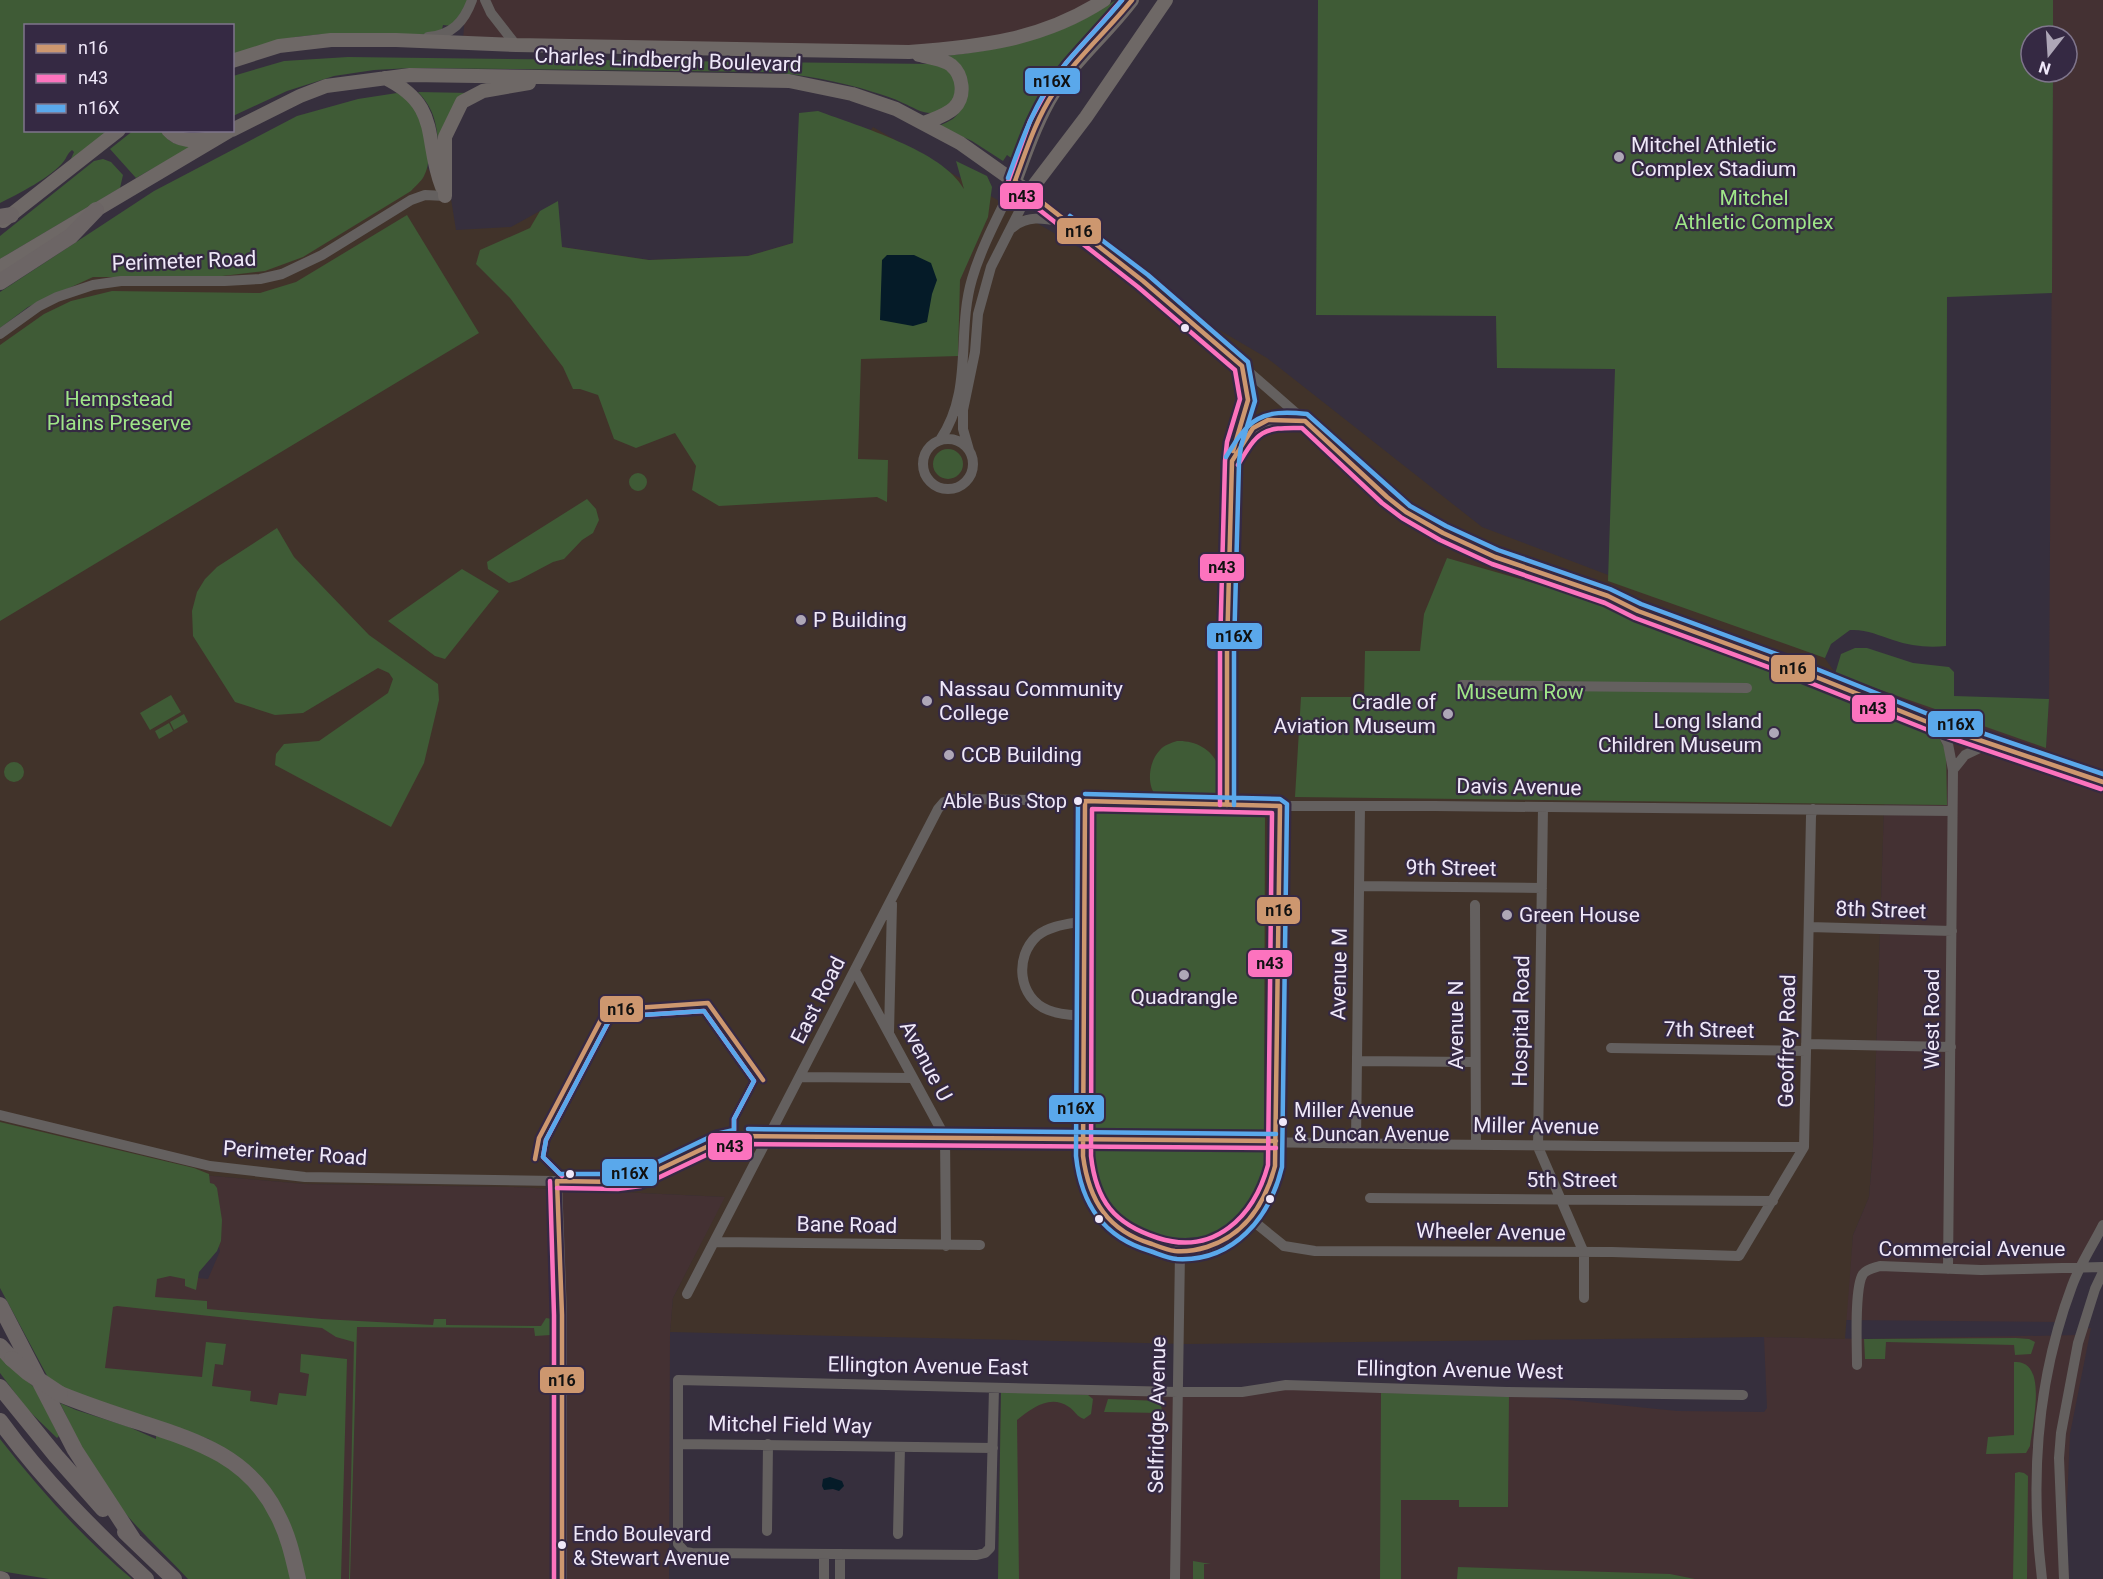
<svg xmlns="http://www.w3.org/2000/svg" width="2103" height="1579" font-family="Roboto,sans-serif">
<rect width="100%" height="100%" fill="#362f3d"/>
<path fill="#443133" d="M466,0H1101L1014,38L907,50L463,40Z
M2053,0H2103V1228L2058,1322L1845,1320L1853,1235L1869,1197L1873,1148L1884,804L1936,732L1855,702L1835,674L2046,747L2049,699L2053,72H2067V36H2053Z
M202,1175L305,1184L514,1187L726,1197L673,1298L670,1335L669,1579H330L273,1461L65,1379L111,1269L208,1279L220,1251Z
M2091,1328L2070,1434L2066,1527L2069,1579H998L1001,1386L1186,1387L1508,1394L1677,1411L1764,1412L1767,1408L1764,1337L1868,1339L2079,1335L2081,1329Z"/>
<path fill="#41332a" d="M873,127L1267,358L1482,527L1824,657L1886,745L1873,1148L1869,1197L1853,1235L1845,1339L1764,1337L1187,1344L670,1332L673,1298L725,1197L514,1187L305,1184L202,1175L0,1124V329L280,165L427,167L445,196L451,199L456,230L511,227L540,211L562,247L649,260L748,256L793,243Z"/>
<path fill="#3f5b36" d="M0,0H467V4L452,26L443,25L442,29L434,34H323L296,37L233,55L232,26H26V130L110,131L70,161L74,152L72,150C67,154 67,157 64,161C52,177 18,194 0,203Z
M1116,0H1124L1081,51L1049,84L1032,114L1014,160L1007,155L1003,161L972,141L939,126C944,123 951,121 955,117C970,103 973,77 957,62C954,59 949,58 945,56C991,51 1038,42 1080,21C1092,15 1104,7 1116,0Z
M1318,0H2053V36H2031V72H2053L2052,293L1947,297L1946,646C1928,648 1910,646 1893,640C1878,635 1866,629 1850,630L1831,644L1825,658L1608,581L1615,369L1497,368L1496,316L1316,315Z
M348,57L933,64C937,66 943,67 946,69C963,83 956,112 933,113C922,114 913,107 903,103C893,98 883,95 873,92C839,81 804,75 769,72L411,68L374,70L334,76L287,91L233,116V76L284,61Z
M418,92L471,93L439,147C436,123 435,110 418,92Z
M397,93L418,105C423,126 435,156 424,176C421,182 415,186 411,191L303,257L265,271L214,277H93L28,307L0,328V292L154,191L297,116L358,99Z
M818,111C860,127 942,150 964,189L956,161L987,176L992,187L988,217L960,280L958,356L861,359L858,459L888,460L887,502L877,497L719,506L692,490L696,466L675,433L636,448L614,439L598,395L580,389H573L563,367L510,298L476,264L480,250L530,228L540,211L558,201L562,247L649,260L748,256L793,243L799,113Z
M134,130L161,131C168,142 175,145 189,146V148L136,178L110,149Z
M103,159L111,162L123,175L120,188L0,259V236L94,161Z
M407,215L479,333L0,621V345L44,314L71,301L112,291L260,293L296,282Z
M933 464a15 15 0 1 1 30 0a15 15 0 1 1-30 0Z
M629 482a9 9 0 1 1 18 0a9 9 0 1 1-18 0Z
M587,499L596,509L599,520L593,533L582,540L564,559L553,562L519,580L509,583L488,569L487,562Z
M277,528L294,557L369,635L438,684L439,700L424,763L391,827L275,765L276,754L284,744L319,741L388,693L393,679L389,673L378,668L303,713L275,715L235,702L193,636L192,611L197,592L205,579L217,567Z
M1447,558L1575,595L1671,631L1686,641L1936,732L1946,751L1947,805L1295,797L1301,697H1364L1365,651H1420L1424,614Z
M462,569L499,591L445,659L435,656L388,621Z
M1855,648H1867L1913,663L1949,667L1954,672V696L2049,699L2046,748L1835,674L1841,654Z
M171,695L181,712L150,730L140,713Z
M184,714L188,722L174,730L170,722Z
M169,723L173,731L159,739L155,731Z
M1177,741C1195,740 1215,750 1219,769C1220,777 1218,786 1218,794L1212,797L1156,796C1146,784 1149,761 1160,750C1164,745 1171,743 1177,741Z
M4 772a10 10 0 1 1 20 0a10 10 0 1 1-20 0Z
M1092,810L1265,814L1264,1130L1089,1129Z
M0,1122L194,1168L209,1174L210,1183L214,1184L217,1188L222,1220L221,1241L217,1251L199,1272L196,1290L185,1286V1279L170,1276L157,1279L155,1297L207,1301V1309L322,1319L433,1325L434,1319H446V1325L541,1326L546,1318L552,1319L551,1335L535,1336L534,1328L357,1327L350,1579H349L354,1342L336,1337L322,1328L117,1306L113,1307L105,1368L202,1377L206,1342L226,1344L223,1365L215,1364L212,1386L251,1391L250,1401L277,1405L279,1393L306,1396L309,1374L300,1372L301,1354L347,1359L341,1579H301L289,1524L209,1439L108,1408L51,1383L0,1288Z
M1089,1147L1270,1148C1273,1160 1269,1173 1265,1184C1260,1197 1254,1210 1244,1220C1232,1233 1194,1247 1177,1247C1153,1246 1123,1231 1108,1213C1092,1194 1090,1170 1089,1147Z
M2016,1338L2029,1339L2035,1342L2031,1354L2015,1355L2014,1345L1886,1342L1885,1359H1865L1864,1339Z
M0,1357L35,1388L59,1436L57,1438L27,1409L0,1373Z
M2014,1362C2049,1359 2032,1426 2030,1446L2026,1453L1986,1454L1988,1437L2014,1435Z
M1001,1390L1088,1395L1093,1399L1091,1414L1084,1419C1077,1417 1075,1411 1069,1407C1050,1394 1032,1408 1017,1420L1019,1579H998Z
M1381,1393L1509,1394L1508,1507H1459V1500H1401V1579H1380Z
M1108,1399L1160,1401L1163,1415L1160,1417V1413L1104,1412Z
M60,1403L76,1410L129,1427L156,1439V1435C218,1452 260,1481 283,1542C287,1554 288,1567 291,1579H188C160,1549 127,1520 104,1486C86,1460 74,1431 60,1403Z
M0,1439C39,1489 83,1538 132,1579H49L0,1571Z
M2019,1472L2024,1473L2028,1476L2027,1579H2013L2015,1475V1473Z
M1193,1561L1211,1564H1204V1579H1193Z
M1458,1567L1670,1574L1695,1579H1457Z"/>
<path fill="#051b28" d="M887,255H914L931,263L937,280L932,294L927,322L913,326L880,320L882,260Z
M830,1477L842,1481L844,1486L839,1491L833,1489L824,1490L822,1486L823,1479Z"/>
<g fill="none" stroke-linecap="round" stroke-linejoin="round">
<path stroke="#64605f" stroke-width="10" d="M485,0L491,13L516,45
M428,37C452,35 464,22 472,0
M1012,228C1027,215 1043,218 1062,222
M0,334L39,306L57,297L93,285L121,281H225L260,279L282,274L322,255L411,200L425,195L445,196
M923 464a25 25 0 1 1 50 0a25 25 0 1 1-50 0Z
M940,440C974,390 956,333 972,279C982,245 1000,213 1015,181
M969,450L963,429V410L975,352L978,314L991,267L1029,192L1065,222L1143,281L1211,339L1305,421L1387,497L1406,512L1443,533L1495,557L1608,596L1638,611L1806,673L1935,725L2103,782
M1237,453C1257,417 1266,419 1305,421
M1462,685L1747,688
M1938,725L1948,744L1953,770L1948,1269
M1953,770L1965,755L1988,744
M1227,805V649L1232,461L1234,444L1248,400L1242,366
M1280,806L1276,1141C1275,1169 1271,1196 1252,1219C1238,1236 1201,1254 1178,1251C1151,1248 1123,1237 1106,1216C1091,1198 1086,1178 1083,1156L1085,801L1290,806H1434L1952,811
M1543,807L1538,1147L1584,1253V1298
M1359,886L1542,888
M1475,905L1476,1145
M1809,927L1952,931
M855,971L945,1137L946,1246
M1084,1016C1072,1015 1060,1015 1048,1010C1018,998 1014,957 1037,936C1050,925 1070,924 1085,921
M889,1033L892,904
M1806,1044L1951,1047
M1611,1048L1806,1051
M1357,1061L1475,1062
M800,1077L913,1078
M0,1115L210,1166L305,1177L618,1182L639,1179L719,1141L741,1136L769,1135C1114,1139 1459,1147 1804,1147
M1356,1143L1360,806
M557,1181L562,1315V1579
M1370,1198L1773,1201
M1252,1220L1284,1246L1315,1251L1612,1252L1739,1256L1804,1147L1811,816L1813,809
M714,1242L980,1245
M687,1294L938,809L944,802L956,799L1030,800
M1857,1365C1857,1346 1854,1288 1863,1274C1867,1269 1874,1268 1880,1266L1981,1270L2103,1267
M994,1388L990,1548L985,1553L977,1555L692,1553L685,1552L678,1544V1380L1177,1392H1242L1286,1385L1507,1392L1743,1395
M679,1444L993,1448
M767,1531L768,1444
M898,1534L900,1447
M824,1579V1554
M840,1579V1554
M1175,1579L1180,1252
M2042,1579C2030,1480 2037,1379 2072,1286C2080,1264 2093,1245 2103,1225
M2064,1579L2059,1458L2061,1433L2078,1343L2095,1289L2103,1272"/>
<path stroke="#6e6866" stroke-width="14" d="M919,55C929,57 943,59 951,65C963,75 966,96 954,108C947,115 934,119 924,123
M232,61L279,46L331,40H396L516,45L909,52C979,47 1043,40 1104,0
M385,78C442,106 423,138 442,187
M168,130C180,144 197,140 213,138
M232,130L300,96L326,86L410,75L789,81L852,94L896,109L960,143L1029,192L1086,117L1166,0
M1015,181C1026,152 1037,119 1054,92C1076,59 1108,32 1132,0
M445,196V137L462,102L483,91L529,83
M3,221L119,130
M0,267L231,130
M0,1578L3,1579"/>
<path stroke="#6c6565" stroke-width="16" d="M0,217L11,215
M0,282L71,236L96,210
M0,1305L75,1450L133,1539
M0,1346L12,1359
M0,1387L56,1456L103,1509
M60,1394C87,1405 114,1414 142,1423C197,1441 249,1457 277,1514C288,1534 293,1557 298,1579
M0,1421C43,1480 93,1530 146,1579
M125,1532L174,1579"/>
<path stroke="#6c6565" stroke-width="16" d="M12,1359L27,1372L60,1394"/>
<defs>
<path id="bus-1" d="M1132,0C1107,31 1076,58 1054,92C1036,119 1026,151 1015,181L1143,281L1242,366L1248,400L1233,451
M1085,801L1280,806L1275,1166C1265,1204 1245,1235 1207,1247C1197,1250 1185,1252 1175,1251C1167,1250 1160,1247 1152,1244C1108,1231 1089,1201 1083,1156Z
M1227,805V649L1232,461L1253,428L1268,420L1305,421L1387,497L1406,512L1443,533L1495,557L1608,596L1638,611L1806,673L1935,725L2103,782
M535,1159L539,1138L606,1010L708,1003L763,1080
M557,1181L618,1182L639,1179L719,1141L741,1136L1276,1141
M557,1181L562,1315V1579"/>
<path id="bus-2" d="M1122,0L1066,63L1048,88L1030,121L1008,182L1010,187L1138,287L1235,370L1240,399L1227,442L1225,461L1220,649V805
M1238,465C1258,431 1262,427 1302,428L1382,503L1402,518L1440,540L1492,564L1605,603L1635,618L1803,680L1933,732L2101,789
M1092,809L1272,813L1268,1165C1254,1217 1214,1256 1158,1238C1114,1224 1096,1201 1091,1156Z
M562,1176L543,1157L546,1140L611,1017L704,1011L754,1081L734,1119V1136
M550,1181L554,1315V1579
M557,1188L618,1189L641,1186L721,1148L742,1144L1276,1148"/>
<path id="bus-3" d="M1008,178C1019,148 1030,116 1047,89C1068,56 1098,30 1122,0
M1070,216L1148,275L1248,362L1255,401L1241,446L1239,462L1234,649V805
M1226,457C1249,418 1261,409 1307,414L1410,506L1446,526L1498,550L1610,589L1641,604L1809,666L1938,718L2103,774
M1078,801L1076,1156C1081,1203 1102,1237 1150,1251C1159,1254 1167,1258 1177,1259C1234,1262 1270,1217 1282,1167L1287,804L1280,799L1085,794
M704,1011L754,1081L734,1119V1130L716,1134L637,1172L618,1174H560L543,1157L546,1140L611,1017Z
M748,1129L1276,1134"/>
</defs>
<use href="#bus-1" stroke="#352943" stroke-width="9"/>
<use href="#bus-2" stroke="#352943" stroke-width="9"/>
<use href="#bus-3" stroke="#352943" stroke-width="9"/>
<use href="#bus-1" stroke="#cd976f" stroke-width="4.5"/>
<use href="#bus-2" stroke="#fc73be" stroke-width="4.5"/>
<use href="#bus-3" stroke="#5aa8eb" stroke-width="4.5"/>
</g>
<g fill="#aea7b7" stroke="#352943" stroke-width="2">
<circle cx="1619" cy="157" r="6"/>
<circle cx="801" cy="620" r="6"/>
<circle cx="927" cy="701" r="6"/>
<circle cx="1448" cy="714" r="6"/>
<circle cx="1774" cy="733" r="6"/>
<circle cx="949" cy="755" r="6"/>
<circle cx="1507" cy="915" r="6"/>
<circle cx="1184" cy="975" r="6"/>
</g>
<g fill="#efe8f9" stroke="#352943" stroke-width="2">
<circle cx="1185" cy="328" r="5"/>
<circle cx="1078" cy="801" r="5"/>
<circle cx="1283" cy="1122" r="5"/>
<circle cx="570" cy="1174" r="5"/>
<circle cx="1270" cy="1199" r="5"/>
<circle cx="1099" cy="1219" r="5"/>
<circle cx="562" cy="1545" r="5"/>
</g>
<g text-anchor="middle" stroke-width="4.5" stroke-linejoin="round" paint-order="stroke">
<g font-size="20" fill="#efe8f9" stroke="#352943" text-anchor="start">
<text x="1067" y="808" text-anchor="end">Able Bus Stop</text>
<text x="1294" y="1117">Miller Avenue<tspan x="1294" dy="24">&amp; Duncan Avenue</tspan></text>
<text x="573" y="1541">Endo Boulevard<tspan x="573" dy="24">&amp; Stewart Avenue</tspan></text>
</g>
<g font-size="21" fill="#efe8f9" stroke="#352943">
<text transform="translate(668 60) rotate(2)" y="7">Charles Lindbergh Boulevard</text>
<text transform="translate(184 261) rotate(-2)" y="7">Perimeter Road</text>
<text transform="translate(1519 787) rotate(1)" y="7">Davis Avenue</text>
<text transform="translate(1451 868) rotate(1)" y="7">9th Street</text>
<text transform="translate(1881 910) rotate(2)" y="7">8th Street</text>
<text transform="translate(1339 974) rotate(-89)" y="7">Avenue M</text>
<text transform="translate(818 1000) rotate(-63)" y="7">East Road</text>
<text transform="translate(1932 1019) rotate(-90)" y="7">West Road</text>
<text transform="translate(1521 1021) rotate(-89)" y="7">Hospital Road</text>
<text transform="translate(1456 1025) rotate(-90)" y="7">Avenue N</text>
<text transform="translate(1709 1030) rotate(1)" y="7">7th Street</text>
<text transform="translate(1787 1041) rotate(-89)" y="7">Geoffrey Road</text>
<text transform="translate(926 1061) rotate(62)" y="7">Avenue U</text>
<text transform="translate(1536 1126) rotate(1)" y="7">Miller Avenue</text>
<text transform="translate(295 1153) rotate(4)" y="7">Perimeter Road</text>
<text x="1572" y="1187">5th Street</text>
<text transform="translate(847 1225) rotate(1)" y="7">Bane Road</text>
<text transform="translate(1491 1232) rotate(1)" y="7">Wheeler Avenue</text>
<text x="1972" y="1256">Commercial Avenue</text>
<text transform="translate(928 1366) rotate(1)" y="7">Ellington Avenue East</text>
<text transform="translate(1460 1370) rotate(1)" y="7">Ellington Avenue West</text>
<text transform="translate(1157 1415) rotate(-89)" y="7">Selfridge Avenue</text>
<text transform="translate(790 1425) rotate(1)" y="7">Mitchel Field Way</text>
</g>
<g font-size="21" fill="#efe8f9" stroke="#352943" text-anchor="start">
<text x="1631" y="152">Mitchel Athletic<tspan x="1631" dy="24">Complex Stadium</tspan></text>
<text x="813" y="627">P Building</text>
<text x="939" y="696">Nassau Community<tspan x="939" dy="24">College</tspan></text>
<text x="1436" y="709" text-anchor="end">Cradle of<tspan x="1436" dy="24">Aviation Museum</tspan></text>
<text x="1762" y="728" text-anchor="end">Long Island<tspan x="1762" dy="24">Children Museum</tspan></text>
<text x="961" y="762">CCB Building</text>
<text x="1519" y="922">Green House</text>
<text x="1184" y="1004" text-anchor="middle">Quadrangle</text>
</g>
<g font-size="21" fill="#9fe588" stroke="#352943">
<text x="1754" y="205">Mitchel<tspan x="1754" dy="24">Athletic Complex</tspan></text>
<text x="119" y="406">Hempstead<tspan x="119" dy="24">Plains Preserve</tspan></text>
<text x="1520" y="699">Museum Row</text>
</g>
</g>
<g stroke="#352943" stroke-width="2">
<rect x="1024" y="67" width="57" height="28" rx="6" fill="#5aa8eb"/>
<rect x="999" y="182" width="45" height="28" rx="6" fill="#fc73be"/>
<rect x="1056" y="217" width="46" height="28" rx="6" fill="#cd976f"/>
<rect x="1199" y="553" width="46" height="29" rx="6" fill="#fc73be"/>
<rect x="1206" y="622" width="57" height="28" rx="6" fill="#5aa8eb"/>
<rect x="1770" y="654" width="46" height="29" rx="6" fill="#cd976f"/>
<rect x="1851" y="694" width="45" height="29" rx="6" fill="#fc73be"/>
<rect x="1927" y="710" width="57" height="28" rx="6" fill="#5aa8eb"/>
<rect x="1256" y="896" width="45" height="29" rx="6" fill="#cd976f"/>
<rect x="1247" y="949" width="46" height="29" rx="6" fill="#fc73be"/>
<rect x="599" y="995" width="45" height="28" rx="6" fill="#cd976f"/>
<rect x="1048" y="1094" width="57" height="29" rx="6" fill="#5aa8eb"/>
<rect x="707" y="1132" width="46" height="29" rx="6" fill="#fc73be"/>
<rect x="601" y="1158" width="57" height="29" rx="6" fill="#5aa8eb"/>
<rect x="539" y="1366" width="46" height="28" rx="6" fill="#cd976f"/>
</g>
<g font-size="16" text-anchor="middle" font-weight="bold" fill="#111">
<text x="1052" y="87">n16X</text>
<text x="1022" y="202">n43</text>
<text x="1079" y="237">n16</text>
<text x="1222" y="573">n43</text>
<text x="1234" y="642">n16X</text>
<text x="1793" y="674">n16</text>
<text x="1873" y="714">n43</text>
<text x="1956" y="730">n16X</text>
<text x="1279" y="916">n16</text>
<text x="1270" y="969">n43</text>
<text x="621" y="1015">n16</text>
<text x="1076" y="1114">n16X</text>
<text x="730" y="1152">n43</text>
<text x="630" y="1179">n16X</text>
<text x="562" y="1386">n16</text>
</g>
<rect x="24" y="24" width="210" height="108" fill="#352943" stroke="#7f758c" stroke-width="1.5"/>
<rect x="36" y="44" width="30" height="9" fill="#cd976f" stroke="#7f758c" stroke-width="1.5"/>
<text x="78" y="54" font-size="18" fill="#efe8f9">n16</text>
<rect x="36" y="74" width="30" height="9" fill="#fc73be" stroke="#7f758c" stroke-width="1.5"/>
<text x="78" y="84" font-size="18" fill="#efe8f9">n43</text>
<rect x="36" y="104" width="30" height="9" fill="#5aa8eb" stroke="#7f758c" stroke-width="1.5"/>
<text x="78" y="114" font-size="18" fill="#efe8f9">n16X</text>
<g transform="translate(2049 54) rotate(197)"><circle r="28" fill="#352943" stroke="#7f758c" stroke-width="1.5"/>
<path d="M0-4.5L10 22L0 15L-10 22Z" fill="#aea7b7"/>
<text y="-9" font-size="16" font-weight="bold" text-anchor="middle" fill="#efe8f9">N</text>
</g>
</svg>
